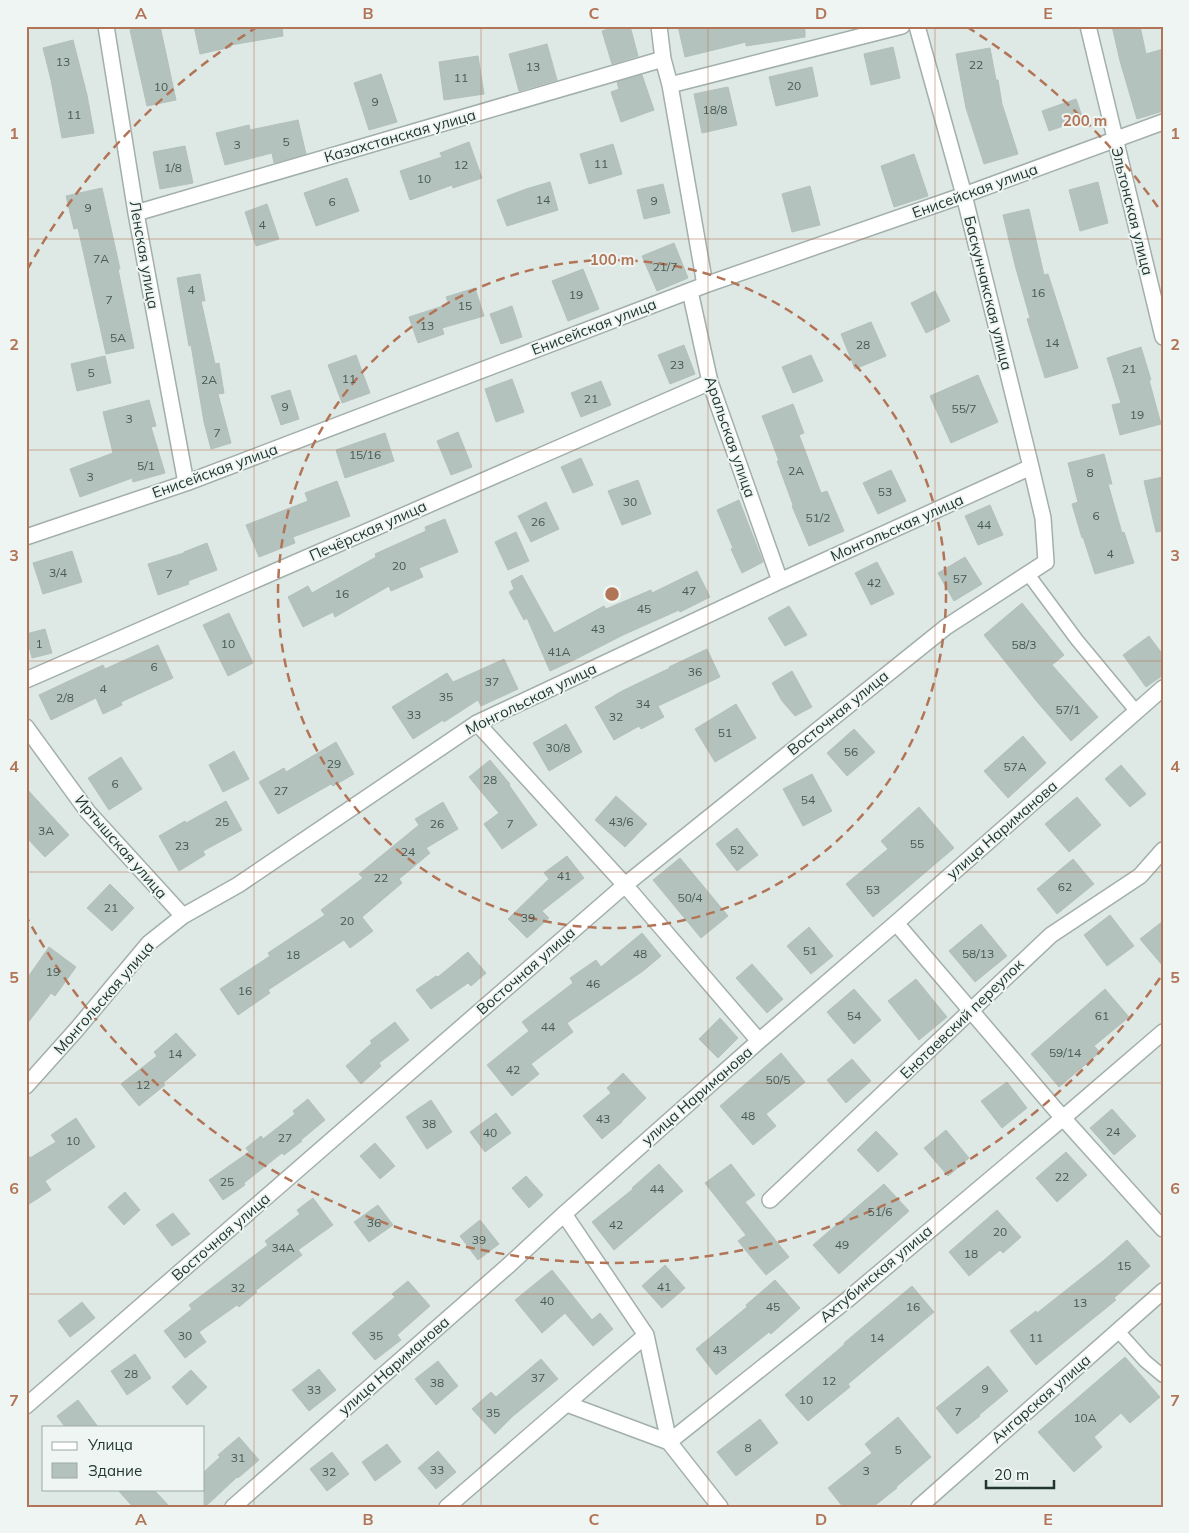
<svg xmlns="http://www.w3.org/2000/svg" width="1189" height="1533" font-family="Mulish,sans-serif">
<rect width="100%" height="100%" fill="#dee8e4"/>
<path fill="#b4c2bd" stroke="#b2c1bb" d="M145,26H160L176,100L147,106L130,30Z
M194,26H282L283,36L231,45V47L200,54Z
M618,26H630L638,56L612,64L602,31Z
M678,26H805V37L746,46V42L685,57Z
M1112,26H1140L1146,54L1163,49V111L1137,119L1120,61Z
M73,40L87,95L94,133L62,138L51,80L43,48Z
M547,44L557,80L519,91L509,54Z
M893,47L900,78L871,85L864,54Z
M990,48L996,80H998L1002,104L1018,154L984,164L966,108L956,54Z
M478,56L484,94L444,100L439,62Z
M812,67L818,96L776,106L769,77Z
M381,74L397,122L369,130L354,83Z
M642,75L654,110L621,122L611,92L619,89L617,82Z
M728,87L737,125L702,133L694,94Z
M1076,99L1083,119L1049,131L1042,111Z
M298,120L306,154L274,163L272,153L225,165L216,133L249,125L250,130Z
M469,142L482,178L453,188L452,185L410,200L400,171L442,157L440,153Z
M613,144L622,174L589,184L580,154Z
M185,146L193,183L160,189L153,152Z
M914,154L928,196L894,207L881,166Z
M347,178L359,211L316,226L304,193Z
M550,182L558,210L507,226L497,200L526,189Z
M1098,182L1108,223L1080,231L1069,190Z
M663,184L670,213L644,219L637,190Z
M810,186L820,225L792,232L782,194Z
M102,188L120,269H118L134,348L106,354L78,228L74,229L66,196Z
M267,204L279,239L256,246L245,212Z
M1029,209L1044,275L1048,274L1078,368L1045,378L1027,319L1030,318L1015,265L1003,215Z
M674,243L688,278L657,291L642,256Z
M583,269L599,309L568,321L552,281Z
M200,274L205,301H201L215,364L219,363L224,393L218,394L231,443L211,449L204,422L191,345L189,346L177,278Z
M475,288L484,316L442,328L444,334L418,343L409,317L449,304L446,297Z
M935,291L950,321L926,333L911,303Z
M512,306L522,337L501,344L490,314Z
M871,322L886,356L855,369L841,334Z
M684,345L695,374L670,384L658,355Z
M1141,347L1151,380H1149L1161,424L1120,435L1112,405L1121,403L1107,358Z
M356,355L370,393L342,403L328,365Z
M811,355L823,381L793,393L782,367Z
M105,356L111,383L77,391L71,364Z
M978,375L998,422L951,443L930,396Z
M512,379L524,412L496,422L485,389Z
M601,381L611,405L581,417L571,393Z
M290,390L299,419L281,425L271,396Z
M149,400L156,426L151,427L165,473L133,482L132,478L80,497L70,469L113,453L103,412Z
M793,404L804,433L799,435L821,493L827,491L844,531L809,546L792,506L793,505L777,461H779L762,416Z
M458,432L472,467L451,475L437,441Z
M385,433L394,461L345,478L336,450Z
M1104,454L1112,484H1108L1122,533L1124,532L1134,563L1095,574L1083,537L1082,538L1072,504L1078,502L1068,463Z
M581,458L593,485L573,493L561,467Z
M891,470L906,501L878,514L863,483Z
M1163,477V531L1156,532L1144,481Z
M638,480L651,514L622,525L608,491Z
M337,481L350,516L293,537L295,543L259,557L246,525L308,501L305,493Z
M739,500L763,562L742,573L731,549L733,548L717,510Z
M546,502L559,529L531,542L518,516Z
M990,505L1003,535L978,545L965,516Z
M445,519L458,552L419,568L423,577L391,591L389,586L335,617L333,612L303,627L288,597L308,586L312,593L376,557L375,554L426,531L425,527Z
M516,532L529,561L508,570L495,542Z
M207,543L217,570L188,581L189,584L158,595L148,564L184,553V552Z
M72,551L82,582L43,594L33,563Z
M965,557L982,584L954,601L938,573Z
M877,562L894,594L871,605L855,573Z
M697,571L710,597L680,612L679,610L623,635L574,660L550,671L527,618L524,620L509,592L514,589L511,581L522,575L554,633L604,606L606,609L651,590L652,593Z
M1022,603L1064,655L1052,665L1098,717L1071,741L1038,703L984,635Z
M789,606L807,635L785,646L768,618Z
M229,613L253,663L228,676L203,625Z
M45,629L52,653L32,658L26,634Z
M1149,636L1163,655V675L1146,687L1123,655Z
M158,645L173,678L121,702L122,705L103,714L96,698L51,720L39,695L103,665L105,669Z
M707,649L720,677L658,706L664,717L641,729L639,726L614,740L595,707L622,691L670,668L669,667Z
M504,659L518,689L481,706L478,700L444,722L443,720L413,739L392,707L447,673L453,682Z
M792,671L812,707L795,716L782,701L772,683Z
M736,704L756,738L715,762L695,729Z
M566,724L582,752L549,771L533,743Z
M854,729L875,752L847,776L827,753Z
M1023,736L1046,763L1008,798L984,771Z
M336,742L354,774L333,786L331,784L278,814L259,782L284,768L286,772Z
M234,751L249,779L223,792L209,765Z
M121,757L142,789L109,810L88,778Z
M490,760L510,784L509,785L537,825L502,849L484,824L499,813L469,777Z
M1121,765L1146,794L1130,807L1105,779Z
M812,774L832,811L803,826L783,789Z
M26,788L69,835L45,857L26,837Z
M616,796L647,824L625,847L595,820Z
M1077,797L1101,825L1069,852L1045,824Z
M226,801L242,830L203,851L205,855L179,871L159,836L185,821L186,823Z
M443,802L458,829L426,848L430,853L399,879L402,883L362,917L373,931L350,948L344,940L268,990L270,993L238,1015L220,989L270,956L268,953L325,915L321,910L363,878L359,874L419,825L415,819Z
M919,807L954,848L873,917L846,884L888,849L881,841Z
M737,828L758,855L737,871L716,844Z
M567,856L584,878L542,911L549,918L527,938L508,919L549,879L544,873Z
M680,858L728,916L701,938L653,880Z
M1073,859L1094,884L1057,914L1037,889Z
M110,884L134,908L112,931L87,908Z
M1110,915L1134,946L1107,966L1084,935Z
M1163,921V966L1140,939Z
M981,924L1007,956L975,982L949,951Z
M809,927L833,956L811,974L787,946Z
M642,933L661,956L643,971L567,1023L573,1032L531,1064L539,1074L512,1096L487,1065L529,1031L522,1022L573,983L570,978L596,960L601,967Z
M49,947L76,967L55,996L51,993L26,1025V980Z
M468,952L486,973L471,986L468,983L431,1009L416,990L436,976L438,977Z
M752,964L783,999L767,1013L736,978Z
M916,979L947,1017L919,1040L888,1001Z
M854,989L881,1020L854,1044L827,1012Z
M1105,989L1129,1017L1094,1046L1100,1052L1059,1087L1031,1054Z
M720,1018L738,1038L718,1058L699,1039Z
M395,1022L409,1040L379,1063L381,1066L361,1084L346,1066L372,1043L370,1041Z
M176,1033L196,1055L163,1083L165,1085L139,1106L121,1084L157,1056L154,1052Z
M781,1053L805,1082L766,1114L776,1126L753,1145L720,1106Z
M852,1059L871,1081L846,1103L827,1080Z
M623,1073L646,1098L622,1121V1122L602,1139L583,1116L611,1093L607,1088Z
M1007,1082L1027,1108L1002,1128L981,1101Z
M308,1099L325,1120L301,1140L302,1141L284,1155L282,1153L244,1183L245,1185L223,1200L209,1180L249,1152L246,1148L261,1136L263,1139L295,1114L293,1111Z
M431,1100L452,1132L427,1149L406,1117Z
M1112,1109L1136,1136L1114,1155L1090,1128Z
M496,1113L511,1133L485,1152L470,1132Z
M76,1118L95,1147L45,1181L51,1190L26,1206V1151L30,1158L56,1142L51,1135Z
M946,1130L969,1158L948,1176L924,1148Z
M876,1131L898,1154L878,1172L857,1150Z
M375,1143L395,1166L380,1179L360,1156Z
M1066,1152L1087,1175L1057,1202L1036,1178Z
M659,1164L683,1191L614,1250L592,1222L633,1189L632,1188Z
M731,1164L755,1195L745,1202L789,1257L766,1275L738,1241L746,1235L705,1183Z
M526,1176L543,1195L529,1208L512,1188Z
M884,1184L909,1211L839,1274L813,1245Z
M125,1192L140,1210L124,1225L108,1207Z
M313,1198L333,1225L298,1250L302,1255L255,1291L257,1292L239,1307L237,1305L199,1332L206,1342L185,1358L164,1331L192,1309L189,1305L268,1245L265,1241L300,1214L297,1210Z
M378,1205L393,1225L369,1242L354,1222Z
M997,1210L1021,1237L1003,1253L1000,1250L969,1276L949,1252Z
M173,1213L190,1234L172,1246L156,1225Z
M480,1220L499,1244L478,1260L460,1236Z
M1127,1240L1150,1266L1114,1298L1116,1300L1036,1365L1010,1331L1036,1311L1037,1313L1103,1261Z
M665,1265L685,1288L662,1308L642,1286Z
M552,1270L592,1320L600,1313L613,1329L593,1346L565,1313L542,1333L515,1300Z
M775,1280L800,1308L771,1334L769,1332L716,1375L696,1349L747,1307L746,1305Z
M408,1281L430,1306L397,1335L401,1340L375,1360L352,1333L395,1297L392,1294Z
M912,1286L934,1312L848,1384L850,1387L808,1421L785,1395L845,1344L844,1343Z
M82,1302L95,1318L70,1337L58,1321Z
M135,1354L151,1378L127,1395L111,1371Z
M1125,1357L1160,1397L1130,1423L1121,1413L1094,1437L1102,1447L1074,1472L1038,1432Z
M541,1359L558,1379L513,1416L495,1434L472,1409L491,1392L496,1397Z
M438,1361L458,1386L436,1405L415,1379Z
M988,1366L1008,1391L979,1415L980,1416L957,1434L936,1408Z
M319,1369L336,1390L309,1411L292,1390Z
M191,1370L207,1387L187,1405L172,1387Z
M78,1400L98,1427H65L57,1416Z
M898,1417L931,1457L896,1487L897,1488L873,1507H843L828,1488L872,1453L865,1444Z
M760,1419L778,1443L736,1476L717,1452Z
M239,1437L259,1460L238,1478L237,1477L205,1507H204V1472L220,1457L218,1455Z
M387,1444L401,1462L375,1481L362,1462Z
M438,1451L456,1472L436,1489L418,1468Z
M332,1452L349,1474L327,1491L310,1469Z
M117,1489H153L170,1507H133Z"/>
<g fill="none" stroke-linecap="round" stroke-linejoin="round">
<defs>
<path id="lane" d="M1028,574L1077,640L1136,711
M1118,1331L1145,1361L1163,1376"/>
<path id="street" d="M106,26L136,213L186,483
M659,26L663,59L670,85L705,285
M1088,26L1163,337
M670,85L902,26
M136,213L663,59
M690,291L710,382L780,581
M26,537L186,483L705,285L964,195L1163,122
M26,680L710,382
M477,723L625,885L759,1041
M26,727L88,812L183,916
M896,923L1055,1109L1163,1229
M26,1086L77,1029L149,943L183,916L238,885L477,723L780,581L1031,467
M770,1200L1051,935L1140,876L1163,850
M564,1214L646,1335L669,1442L720,1507
M567,1404L669,1442L847,1300L1063,1118L1163,1032
M26,1406L625,885L946,627L1046,562L1043,518L1031,467L964,195L917,26
M233,1507L509,1265L564,1214L759,1041L896,923L1163,688
M447,1507L646,1335
M919,1507L1163,1291"/>
</defs>
<use href="#lane" stroke="#a2afab" stroke-width="15"/>
<use href="#street" stroke="#a2afab" stroke-width="18"/>
<use href="#lane" stroke="#fff" stroke-width="12"/>
<use href="#street" stroke="#fff" stroke-width="15"/>
</g>
<path fill="none" stroke="#b27456" stroke-width="1" stroke-opacity="0.55" d="M254,26V1507M481,26V1507M708,26V1507M935,26V1507M26,239H1163M26,450H1163M26,661H1163M26,872H1163M26,1083H1163M26,1294H1163"/>
<g fill="none" stroke="#b27456" stroke-width="2.5" stroke-dasharray="9 6">
<circle cx="612" cy="594" r="334"/>
<path d="M1160 978A669 669 0 0 1 27 918M27 270A669 669 0 0 1 257 27M967 27A669 669 0 0 1 1160 210"/>
</g>
<g text-anchor="middle" stroke-width="4" stroke-linejoin="round" paint-order="stroke">
<g font-size="12" fill="#465954">
<text x="63" y="66">13</text>
<text x="976" y="69">22</text>
<text x="533" y="71">13</text>
<text x="461" y="82">11</text>
<text x="794" y="90">20</text>
<text x="161" y="91">10</text>
<text x="375" y="106">9</text>
<text x="715" y="114">18/8</text>
<text x="74" y="119">11</text>
<text x="286" y="146">5</text>
<text x="237" y="149">3</text>
<text x="601" y="168">11</text>
<text x="461" y="169">12</text>
<text x="173" y="172">1/8</text>
<text x="424" y="183">10</text>
<text x="543" y="204">14</text>
<text x="654" y="205">9</text>
<text x="332" y="206">6</text>
<text x="88" y="212">9</text>
<text x="262" y="229">4</text>
<text x="101" y="263">7А</text>
<text x="665" y="271">21/7</text>
<text x="191" y="294">4</text>
<text x="1038" y="297">16</text>
<text x="576" y="299">19</text>
<text x="109" y="304">7</text>
<text x="465" y="310">15</text>
<text x="427" y="330">13</text>
<text x="118" y="342">5А</text>
<text x="1052" y="347">14</text>
<text x="863" y="349">28</text>
<text x="677" y="369">23</text>
<text x="1129" y="373">21</text>
<text x="91" y="377">5</text>
<text x="349" y="383">11</text>
<text x="209" y="384">2А</text>
<text x="591" y="403">21</text>
<text x="285" y="411">9</text>
<text x="964" y="413">55/7</text>
<text x="1137" y="419">19</text>
<text x="129" y="423">3</text>
<text x="217" y="437">7</text>
<text x="365" y="459">15/16</text>
<text x="146" y="470">5/1</text>
<text x="796" y="475">2А</text>
<text x="1090" y="477">8</text>
<text x="90" y="481">3</text>
<text x="885" y="496">53</text>
<text x="630" y="506">30</text>
<text x="1096" y="520">6</text>
<text x="818" y="522">51/2</text>
<text x="538" y="526">26</text>
<text x="984" y="529">44</text>
<text x="1110" y="558">4</text>
<text x="399" y="570">20</text>
<text x="58" y="577">3/4</text>
<text x="169" y="578">7</text>
<text x="960" y="583">57</text>
<text x="874" y="587">42</text>
<text x="689" y="595">47</text>
<text x="342" y="598">16</text>
<text x="644" y="613">45</text>
<text x="598" y="633">43</text>
<text x="39" y="648">1</text>
<text x="228" y="648">10</text>
<text x="1024" y="649">58/3</text>
<text x="559" y="656">41А</text>
<text x="154" y="671">6</text>
<text x="695" y="676">36</text>
<text x="492" y="686">37</text>
<text x="103" y="693">4</text>
<text x="446" y="701">35</text>
<text x="65" y="702">2/8</text>
<text x="643" y="708">34</text>
<text x="1068" y="714">57/1</text>
<text x="414" y="719">33</text>
<text x="616" y="721">32</text>
<text x="725" y="737">51</text>
<text x="558" y="752">30/8</text>
<text x="851" y="756">56</text>
<text x="334" y="768">29</text>
<text x="1015" y="771">57А</text>
<text x="490" y="784">28</text>
<text x="115" y="788">6</text>
<text x="281" y="795">27</text>
<text x="808" y="804">54</text>
<text x="222" y="826">25</text>
<text x="621" y="826">43/6</text>
<text x="437" y="828">26</text>
<text x="510" y="828">7</text>
<text x="46" y="835">3А</text>
<text x="917" y="848">55</text>
<text x="182" y="850">23</text>
<text x="737" y="854">52</text>
<text x="408" y="856">24</text>
<text x="564" y="880">41</text>
<text x="381" y="882">22</text>
<text x="1065" y="891">62</text>
<text x="873" y="894">53</text>
<text x="690" y="902">50/4</text>
<text x="111" y="912">21</text>
<text x="528" y="922">39</text>
<text x="347" y="925">20</text>
<text x="810" y="955">51</text>
<text x="640" y="958">48</text>
<text x="978" y="958">58/13</text>
<text x="293" y="959">18</text>
<text x="53" y="976">19</text>
<text x="593" y="988">46</text>
<text x="245" y="995">16</text>
<text x="854" y="1020">54</text>
<text x="1102" y="1020">61</text>
<text x="548" y="1031">44</text>
<text x="1065" y="1057">59/14</text>
<text x="175" y="1058">14</text>
<text x="513" y="1074">42</text>
<text x="778" y="1084">50/5</text>
<text x="143" y="1089">12</text>
<text x="748" y="1120">48</text>
<text x="603" y="1123">43</text>
<text x="429" y="1128">38</text>
<text x="1113" y="1136">24</text>
<text x="490" y="1137">40</text>
<text x="285" y="1142">27</text>
<text x="73" y="1145">10</text>
<text x="1062" y="1181">22</text>
<text x="227" y="1186">25</text>
<text x="657" y="1193">44</text>
<text x="880" y="1216">51/6</text>
<text x="374" y="1227">36</text>
<text x="616" y="1229">42</text>
<text x="1000" y="1236">20</text>
<text x="479" y="1244">39</text>
<text x="842" y="1249">49</text>
<text x="283" y="1252">34А</text>
<text x="971" y="1258">18</text>
<text x="1124" y="1270">15</text>
<text x="664" y="1291">41</text>
<text x="238" y="1292">32</text>
<text x="547" y="1305">40</text>
<text x="1080" y="1307">13</text>
<text x="773" y="1311">45</text>
<text x="913" y="1311">16</text>
<text x="185" y="1340">30</text>
<text x="376" y="1340">35</text>
<text x="877" y="1342">14</text>
<text x="1036" y="1342">11</text>
<text x="720" y="1354">43</text>
<text x="131" y="1378">28</text>
<text x="538" y="1382">37</text>
<text x="829" y="1385">12</text>
<text x="437" y="1387">38</text>
<text x="985" y="1393">9</text>
<text x="314" y="1394">33</text>
<text x="806" y="1404">10</text>
<text x="958" y="1416">7</text>
<text x="493" y="1417">35</text>
<text x="1085" y="1422">10А</text>
<text x="748" y="1452">8</text>
<text x="898" y="1454">5</text>
<text x="238" y="1462">31</text>
<text x="437" y="1474">33</text>
<text x="866" y="1475">3</text>
<text x="329" y="1476">32</text>
</g>
<g font-size="15" fill="#223631" stroke="#eef5f2">
<text transform="translate(400 136) rotate(-16)" y="5">Казахстанская улица</text>
<text transform="translate(975 191) rotate(-20)" y="5">Енисейская улица</text>
<text transform="translate(1132 211) rotate(76)" y="5">Эльтонская улица</text>
<text transform="translate(144 255) rotate(80)" y="5">Ленская улица</text>
<text transform="translate(988 293) rotate(76)" y="5">Баскунчакская улица</text>
<text transform="translate(594 327) rotate(-21)" y="5">Енисейская улица</text>
<text transform="translate(730 437) rotate(71)" y="5">Аральская улица</text>
<text transform="translate(215 471) rotate(-20)" y="5">Енисейская улица</text>
<text transform="translate(897 528) rotate(-24)" y="5">Монгольская улица</text>
<text transform="translate(368 531) rotate(-24)" y="5">Печёрская улица</text>
<text transform="translate(531 699) rotate(-26)" y="5">Монгольская улица</text>
<text transform="translate(838 713) rotate(-39)" y="5">Восточная улица</text>
<text transform="translate(1002 830) rotate(-41)" y="5">улица Нариманова</text>
<text transform="translate(121 847) rotate(49)" y="5">Иртышская улица</text>
<text transform="translate(526 971) rotate(-41)" y="5">Восточная улица</text>
<text transform="translate(104 998) rotate(-49)" y="5">Монгольская улица</text>
<text transform="translate(962 1019) rotate(-44)" y="5">Енотаевский переулок</text>
<text transform="translate(697 1096) rotate(-41)" y="5">улица Нариманова</text>
<text transform="translate(221 1237) rotate(-41)" y="5">Восточная улица</text>
<text transform="translate(876 1274) rotate(-40)" y="5">Ахтубинская улица</text>
<text transform="translate(394 1366) rotate(-41)" y="5">улица Нариманова</text>
<text transform="translate(1041 1399) rotate(-41)" y="5">Ангарская улица</text>
</g>
</g>
<circle cx="612" cy="594" r="8" fill="#b27456" stroke="#eef5f2" stroke-width="2.5"/>
<g font-size="15" text-anchor="middle" font-weight="bold" fill="#b27456" stroke="#eef5f2" stroke-width="4" stroke-linejoin="round" paint-order="stroke">
<text x="1085" y="126">200 m</text>
<text x="612" y="265">100 m</text>
</g>
<rect width="1189" height="1533" fill="none" stroke="#eef5f2" stroke-width="55"/>
<rect x="42" y="1426" width="162" height="65" fill="#eef5f2" stroke="#9ca9a5"/>
<rect x="52" y="1442" width="25" height="8" fill="#ffffff" stroke="#9ca9a5"/>
<text x="88" y="1450" font-size="15" fill="#223631">Улица</text>
<rect x="52" y="1463" width="25" height="15" fill="#b4c2bd" stroke="#9ca9a5"/>
<text x="88" y="1476" font-size="15" fill="#223631">Здание</text>
<path d="M986 1480v8h68v-8" fill="none" stroke="#223631" stroke-width="2.5"/>
<text x="994" y="1480" font-size="15" fill="#223631" stroke="#eef5f2" stroke-width="4" paint-order="stroke">20 m</text>
<rect x="28" y="28" width="1134" height="1478" fill="none" stroke="#b27456" stroke-width="2"/>
<g font-size="16" text-anchor="middle" font-weight="bold" fill="#b27456">
<text x="141" y="19">A</text>
<text x="368" y="19">B</text>
<text x="594" y="19">C</text>
<text x="821" y="19">D</text>
<text x="1048" y="19">E</text>
<text x="14" y="139">1</text>
<text x="1175" y="139">1</text>
<text x="14" y="350">2</text>
<text x="1175" y="350">2</text>
<text x="14" y="561">3</text>
<text x="1175" y="561">3</text>
<text x="14" y="772">4</text>
<text x="1175" y="772">4</text>
<text x="14" y="983">5</text>
<text x="1175" y="983">5</text>
<text x="14" y="1194">6</text>
<text x="1175" y="1194">6</text>
<text x="14" y="1406">7</text>
<text x="1175" y="1406">7</text>
<text x="141" y="1525">A</text>
<text x="368" y="1525">B</text>
<text x="594" y="1525">C</text>
<text x="821" y="1525">D</text>
<text x="1048" y="1525">E</text>
</g>
</svg>
